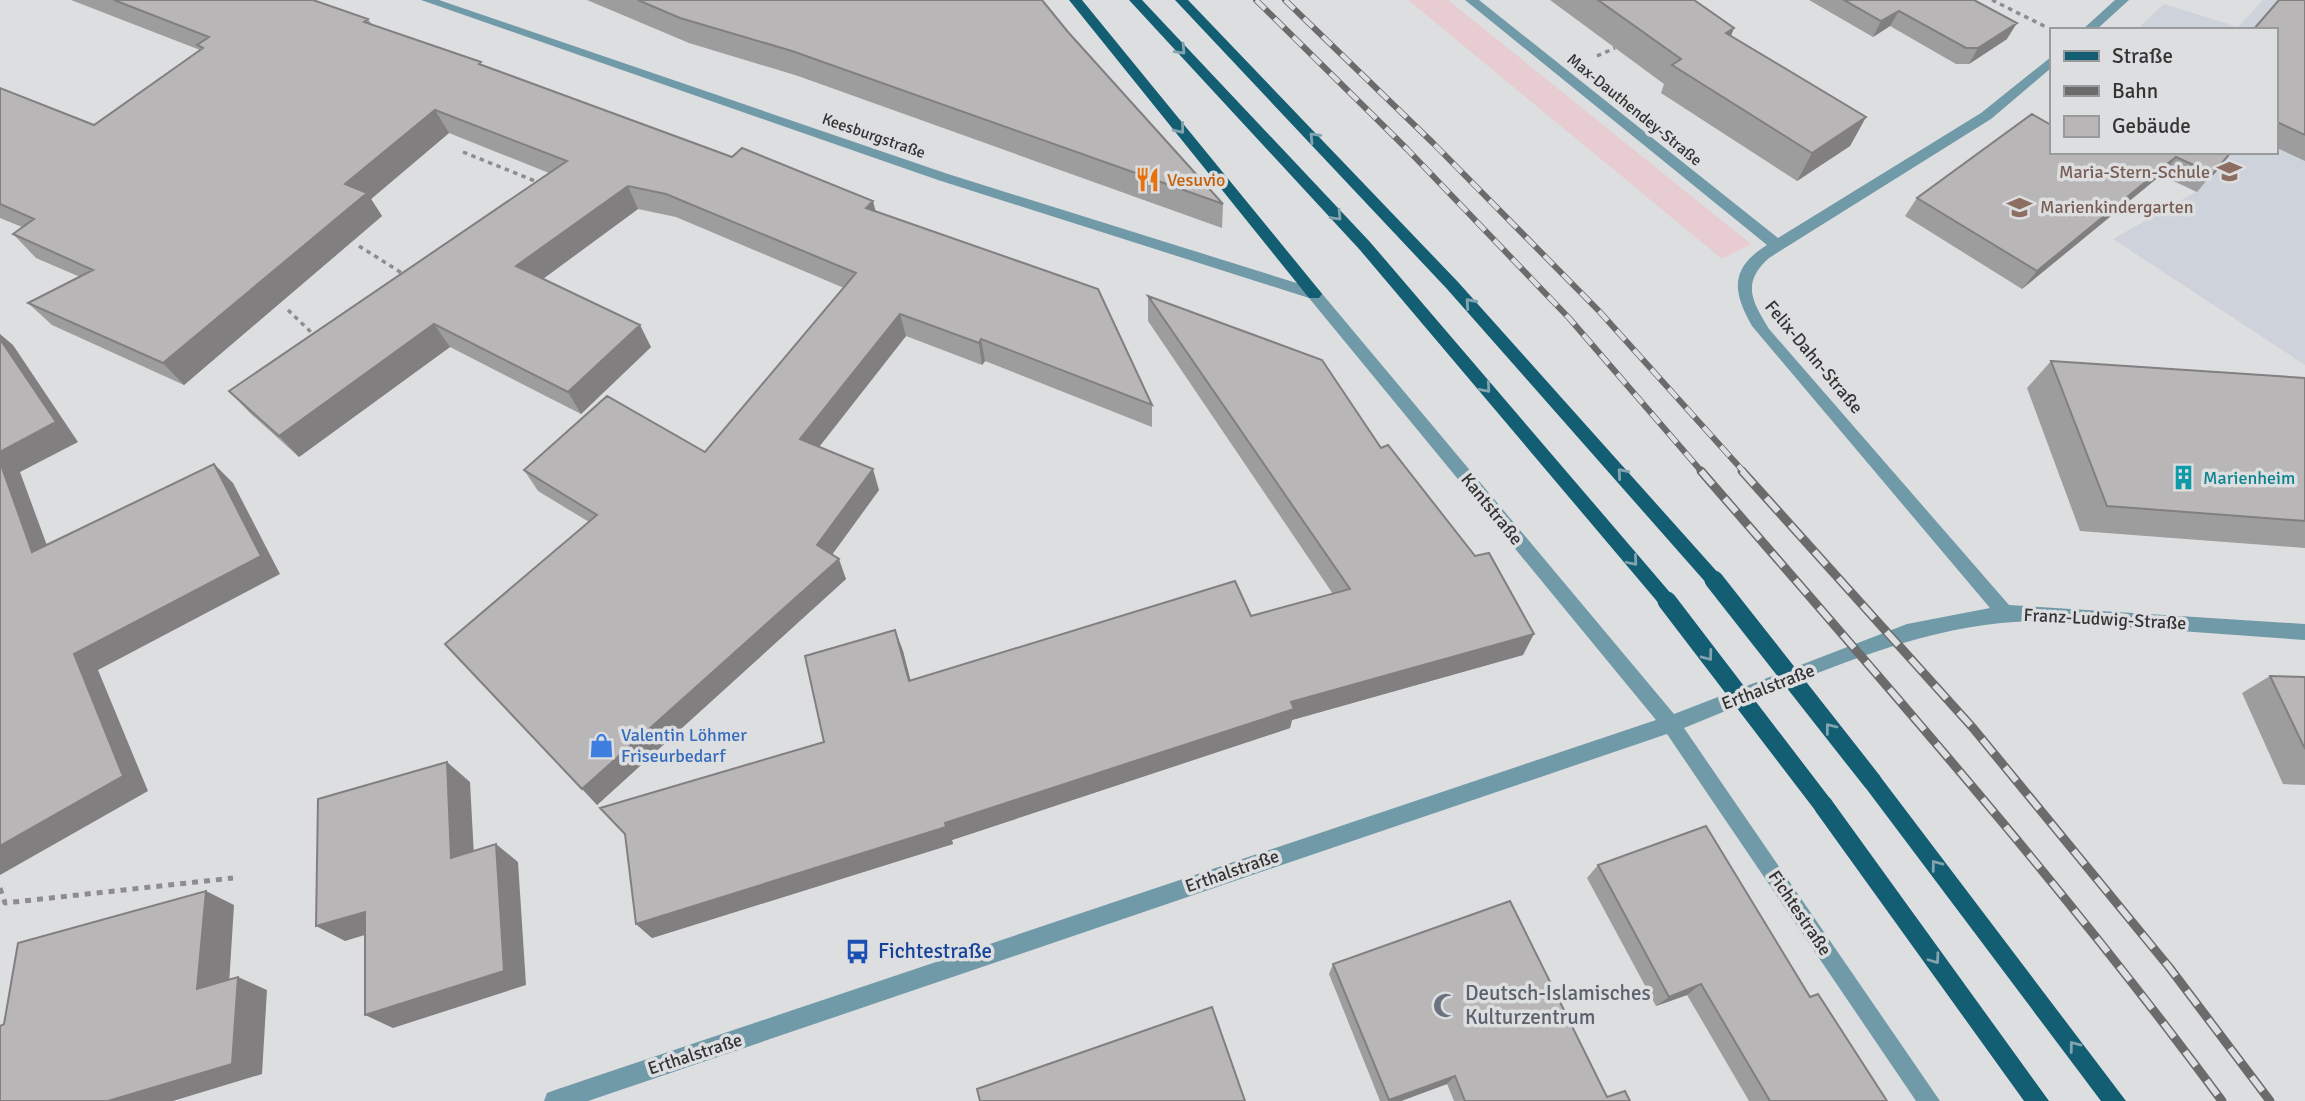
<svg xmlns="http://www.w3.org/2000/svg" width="2305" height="1101" font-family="Signika,sans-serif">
<rect width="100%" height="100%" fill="#dddee0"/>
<path fill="#ced2db" d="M2263,0H2305V365L2113,239L2196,192L2113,152H2275V30H2136L2164,4L2238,27Z"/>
<path fill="#e7cdd2" d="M1408,0H1448L1751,244L1722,259Z"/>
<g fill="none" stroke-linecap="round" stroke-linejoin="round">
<path stroke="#8d8d8f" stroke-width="3.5" stroke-dasharray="4.5 4.5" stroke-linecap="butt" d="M1992,0L2048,28
M1597,56L1615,48
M463,152L540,183
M359,246L405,275
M288,310L315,336"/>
<path stroke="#8d8d8f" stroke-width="5" stroke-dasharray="6 6" stroke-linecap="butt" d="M0,888L5,903L233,878"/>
<path fill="#719aa9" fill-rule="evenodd" d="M421,0H439L948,174L1319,290L1674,714L1907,624L1990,608L1752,326C1732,291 1730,268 1767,245L1465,0H1479L1778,238L1981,113L2051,57V68L1991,119L1769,258C1741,283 1752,301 1769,329L2009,605L2305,624V640L2041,621C1917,621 1798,683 1684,728L1940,1101H1916L1667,734L588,1101H544L547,1093L555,1090L1656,720L1309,298L938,180Z
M2115,0H2129L2096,30H2082Z"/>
<path fill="#145e73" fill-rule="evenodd" d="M1069,0H1082L1319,290L1322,294L1319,298H1309Z
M1129,0H1142L1370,242L1673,596L1676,601L1673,606L1667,609L1661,606L1360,250Z
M1175,0H1188L1458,282L1720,575L1723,580L1720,585L1714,588L1708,585L1447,289Z
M1872,772L1879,775L2126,1101H2101L1865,787L1862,781L1865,775Z
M1823,796L1830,798L2049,1101H2024L1816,812L1813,805L1816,798Z"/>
<defs>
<path id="rail-far1" d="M1256,0L1407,149L1569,318L1702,472
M1285,0L1433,143L1599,311L1744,472"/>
<path id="rail" d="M1701,471C1879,677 2060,881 2222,1101
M1742,471L1973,728L2169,967L2270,1101"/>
</defs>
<use href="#rail-far1" stroke="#6b6b6c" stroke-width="6"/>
<use href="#rail" stroke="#6b6b6c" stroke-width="9"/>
<use href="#rail-far1" stroke="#dddee0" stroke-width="4.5" stroke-dasharray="13" stroke-linecap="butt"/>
<use href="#rail" stroke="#dddee0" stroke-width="6" stroke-dasharray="18" stroke-linecap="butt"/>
<path stroke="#145e73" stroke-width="19" d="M1714,580L1872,781
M1667,601L1823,805"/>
</g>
<path fill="#9e9d9d" d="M71,0H313L368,19L372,25L876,211L1152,405V427L985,361L982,365L906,336L819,447L879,490L832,555L846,579L597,805L589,522L538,491L524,470L705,452L844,288L676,217L638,209L543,279L651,347L581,414L450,347L299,457L250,413L229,391L549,173L449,133L371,199L382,216L184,385L52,325L28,303L80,277L36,258L13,234L22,227L0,218V88L94,125L200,50Z
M587,0H1042L1068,32L1223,204L1222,228L798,76L689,43Z
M1550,0H1694L1734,28L1731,36L1866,117L1850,146L1797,181L1661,93L1664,84Z
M1809,0H1974L2007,39L1969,64H1956L1890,26L1873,37Z
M2305,0V161L2275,147V30Z
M2051,152H2231L2197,192L2161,175L2022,289L1905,216L1917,198Z
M1148,296L1381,448L1523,655L1292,720L1290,728L952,840L953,844L652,938L636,924L824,742L895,630L903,651L910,680L1251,616L1333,594L1148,321Z
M2051,361L2305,378V548L2080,531L2027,388Z
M2270,676L2305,677V785L2283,784L2242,693Z
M1598,865L1810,997L1887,1101H1749L1687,995L1656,1006L1587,878Z
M1333,964L1607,1097L1630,1101H1454L1447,1084L1401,1101H1380L1329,974Z"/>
<path fill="#817f80" d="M1899,11L1890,26L1873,37L1881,21Z
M2017,23L2007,39L1969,64L1978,48Z
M1734,28L1722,56L1726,33Z
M435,110L449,133L371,199L382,216L184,385L163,363L345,184Z
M1866,117L1850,146L1797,181L1812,153Z
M2176,157L2161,175L2022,289L2037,271Z
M628,186L638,209L529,289L516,266Z
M873,201L879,224L866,208Z
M900,314L906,336L808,461L800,439Z
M434,324L450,347L299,457L279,436Z
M640,325L651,347L581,414L568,392Z
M0,334L13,345L78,442L20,472L56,570L32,552L0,462Z
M981,339L985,361L982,365L979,343Z
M214,464L233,483L280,574L98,670L148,791L0,875V846L74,654Z
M873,469L879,490L825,564L817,545Z
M839,559L846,579L597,805L582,789Z
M895,630L903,651L916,701L909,681Z
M1534,634L1523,655L1292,720L1290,728L952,840L953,844L652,938L636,924L945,823L1291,702Z
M447,762L470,782L475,875L451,858Z
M496,844L518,862L526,985L393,1028L365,1015Z
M206,891L234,905L228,1001L197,989Z
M365,912L391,927L345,941L316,926Z
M238,977L267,990L262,1074L173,1101H108Z
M1701,984L1687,995L1656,1006L1669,997Z
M1455,1076L1447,1084L1401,1101H1389Z"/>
<path fill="#b8b6b7" stroke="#817f80" stroke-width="2" d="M114,0H313L368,19L364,22L481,62L479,64L732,157L742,148L873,201L866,208L1098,289L1152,405L981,339L979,343L900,314L800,439L873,469L817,545L839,559L582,789L445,644L597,515L524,470L607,396L705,452L856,273L666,194L628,186L516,266L640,325L568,392L434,324L279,436L229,391L567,161L435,110L345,184L367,193L163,363L28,303L93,270L13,234L34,219L0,204V88L94,125L203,48L197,45L209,37Z
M638,0H1042L1068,32L1223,204L792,51L680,18Z
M1598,0H1694L1734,28L1726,33L1866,117L1812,153L1672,65L1681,59Z
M1844,0H1974L2017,23L1978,48H1966L1899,11L1881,21Z
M2279,0H2305V135L2275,121V30H2253Z
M2032,114L2051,125V152H2231L2213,174L2176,157L2037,271L1917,198Z
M1148,296L1322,360L1381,448L1388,445L1475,556L1489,553L1534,634L1291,702L1294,709L945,823L946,827L636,924L625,834L600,808L824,742L805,656L895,630L909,681L1235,581L1251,616L1350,589Z
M0,339L56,422L0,452Z
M2051,361L2305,378V521L2107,506Z
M0,462L32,552L214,464L261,556L74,654L123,776L0,846Z
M2270,676L2305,677V749Z
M447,762L451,858L496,844L504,971L365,1015V912L316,926L318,799Z
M1706,826L1810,997L1818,994L1887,1101H1770L1701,984L1669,997L1598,865Z
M206,891L197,989L238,977L232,1064L108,1101H0V1026L4,1024L18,943Z
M1510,901L1607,1097L1625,1091L1630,1101H1465L1455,1076L1389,1100L1333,964Z
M1212,1007L1245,1101H980L977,1089Z"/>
<defs><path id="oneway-chevron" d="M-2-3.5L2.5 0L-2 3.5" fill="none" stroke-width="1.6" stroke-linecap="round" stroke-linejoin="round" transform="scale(1.75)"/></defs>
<g stroke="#83a4af">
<use href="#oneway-chevron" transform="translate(1181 50) rotate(47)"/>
<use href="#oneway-chevron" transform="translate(1180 129) rotate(51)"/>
<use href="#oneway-chevron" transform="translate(1314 137) rotate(-134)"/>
<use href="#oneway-chevron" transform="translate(1337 216) rotate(47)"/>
<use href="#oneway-chevron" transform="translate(1470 303) rotate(-132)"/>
<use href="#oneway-chevron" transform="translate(1486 388) rotate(49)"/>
<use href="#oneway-chevron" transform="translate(1622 473) rotate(-131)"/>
<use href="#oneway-chevron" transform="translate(1633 561) rotate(50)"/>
<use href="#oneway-chevron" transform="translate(1708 656) rotate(53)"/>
<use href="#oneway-chevron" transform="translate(1830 728) rotate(-128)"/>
<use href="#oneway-chevron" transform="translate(1936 865) rotate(-127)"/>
<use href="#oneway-chevron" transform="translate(1935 959) rotate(54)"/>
<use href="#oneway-chevron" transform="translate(2074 1046) rotate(-127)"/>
</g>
<defs>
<symbol id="school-bare" viewBox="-9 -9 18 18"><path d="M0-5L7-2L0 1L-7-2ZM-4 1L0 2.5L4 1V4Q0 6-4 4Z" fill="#8d6e63" stroke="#dddee0" stroke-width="2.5" paint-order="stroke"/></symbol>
<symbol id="restaurant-bare" viewBox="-9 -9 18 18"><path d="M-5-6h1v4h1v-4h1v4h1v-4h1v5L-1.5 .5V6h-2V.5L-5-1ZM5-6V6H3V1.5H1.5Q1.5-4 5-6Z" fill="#e8710a" stroke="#dddee0" stroke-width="2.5" paint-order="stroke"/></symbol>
<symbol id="building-bare" viewBox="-9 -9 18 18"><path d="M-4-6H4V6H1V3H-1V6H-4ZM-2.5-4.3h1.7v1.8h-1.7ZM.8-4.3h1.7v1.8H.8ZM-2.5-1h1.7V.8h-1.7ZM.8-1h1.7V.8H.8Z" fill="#0f9aa8" stroke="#dddee0" stroke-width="2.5" paint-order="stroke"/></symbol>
<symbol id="shop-bare" viewBox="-9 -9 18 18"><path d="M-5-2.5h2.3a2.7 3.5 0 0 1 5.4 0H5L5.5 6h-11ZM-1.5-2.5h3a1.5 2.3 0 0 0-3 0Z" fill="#3f7fe0" stroke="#dddee0" stroke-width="2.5" paint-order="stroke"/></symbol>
<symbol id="bus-bare" viewBox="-9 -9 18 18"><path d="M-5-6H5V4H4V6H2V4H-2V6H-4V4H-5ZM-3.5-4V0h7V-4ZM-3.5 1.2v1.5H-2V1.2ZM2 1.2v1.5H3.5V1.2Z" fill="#1a4fb4" stroke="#dddee0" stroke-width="2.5" paint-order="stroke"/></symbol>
<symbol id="mosque-bare" viewBox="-9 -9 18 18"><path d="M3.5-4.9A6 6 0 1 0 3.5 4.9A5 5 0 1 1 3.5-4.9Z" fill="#6b7280" stroke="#dddee0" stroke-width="2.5" paint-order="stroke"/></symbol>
</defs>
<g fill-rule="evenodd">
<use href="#school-bare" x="2212" y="154" width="35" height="35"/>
<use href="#restaurant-bare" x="1130" y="162" width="35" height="35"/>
<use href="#school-bare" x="2002" y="190" width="35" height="35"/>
<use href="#building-bare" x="2166" y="460" width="35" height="35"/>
<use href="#shop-bare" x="584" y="728" width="35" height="35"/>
<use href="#bus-bare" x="840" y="934" width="35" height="35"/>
<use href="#mosque-bare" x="1428" y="988" width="35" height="35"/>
</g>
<g text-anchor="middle" stroke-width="7" stroke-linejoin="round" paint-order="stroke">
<g font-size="16" fill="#343435" stroke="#dddee0">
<text transform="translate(1635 109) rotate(39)" y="6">Max-Dauthendey-Straße</text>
<text transform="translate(874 135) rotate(19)" y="6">Keesburgstraße</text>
</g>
<g font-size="18" fill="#785e54" stroke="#dddee0" text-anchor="end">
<text x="2210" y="178">Maria-Stern-Schule</text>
<text x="2040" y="213" text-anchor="start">Marienkindergarten</text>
</g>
<g font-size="18" fill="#c56008" stroke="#dddee0" text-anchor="start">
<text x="1167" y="186">Vesuvio</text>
</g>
<g font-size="18" fill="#343435" stroke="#dddee0">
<text transform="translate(1814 357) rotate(50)" y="6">Felix-Dahn-Straße</text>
<text transform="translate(1492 509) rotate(51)" y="6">Kantstraße</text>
<text transform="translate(2105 619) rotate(3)" y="6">Franz-Ludwig-Straße</text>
<text transform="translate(1768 687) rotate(-21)" y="6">Erthalstraße</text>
<text transform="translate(1232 871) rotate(-19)" y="6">Erthalstraße</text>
<text transform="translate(1800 913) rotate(56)" y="6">Fichtestraße</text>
<text transform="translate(695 1054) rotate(-18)" y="6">Erthalstraße</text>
</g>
<g font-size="18" fill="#0d838f" stroke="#dddee0" text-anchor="start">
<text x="2203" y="484">Marienheim</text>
</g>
<g font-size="18" fill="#366cbe" stroke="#dddee0" text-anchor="start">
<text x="621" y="741">Valentin Löhmer<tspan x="621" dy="21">Friseurbedarf</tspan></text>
</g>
<g font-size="21" fill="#164399" stroke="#dddee0" text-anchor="start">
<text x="878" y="958">Fichtestraße</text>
</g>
<g font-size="21" fill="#5b616d" stroke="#dddee0" text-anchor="start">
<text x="1465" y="1000">Deutsch-Islamisches<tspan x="1465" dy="24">Kulturzentrum</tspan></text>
</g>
</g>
<rect x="2050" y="28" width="228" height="126" fill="#dddee0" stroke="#999a9c" stroke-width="2"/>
<rect x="2064" y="51" width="35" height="10" fill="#145e73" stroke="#999a9c" stroke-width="2"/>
<text x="2112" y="63" font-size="21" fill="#343435">Straße</text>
<rect x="2064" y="86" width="35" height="10" fill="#6b6b6c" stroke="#999a9c" stroke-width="2"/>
<text x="2112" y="98" font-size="21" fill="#343435">Bahn</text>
<rect x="2064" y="116" width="35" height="21" fill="#b8b6b7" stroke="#999a9c" stroke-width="2"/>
<text x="2112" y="133" font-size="21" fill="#343435">Gebäude</text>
</svg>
